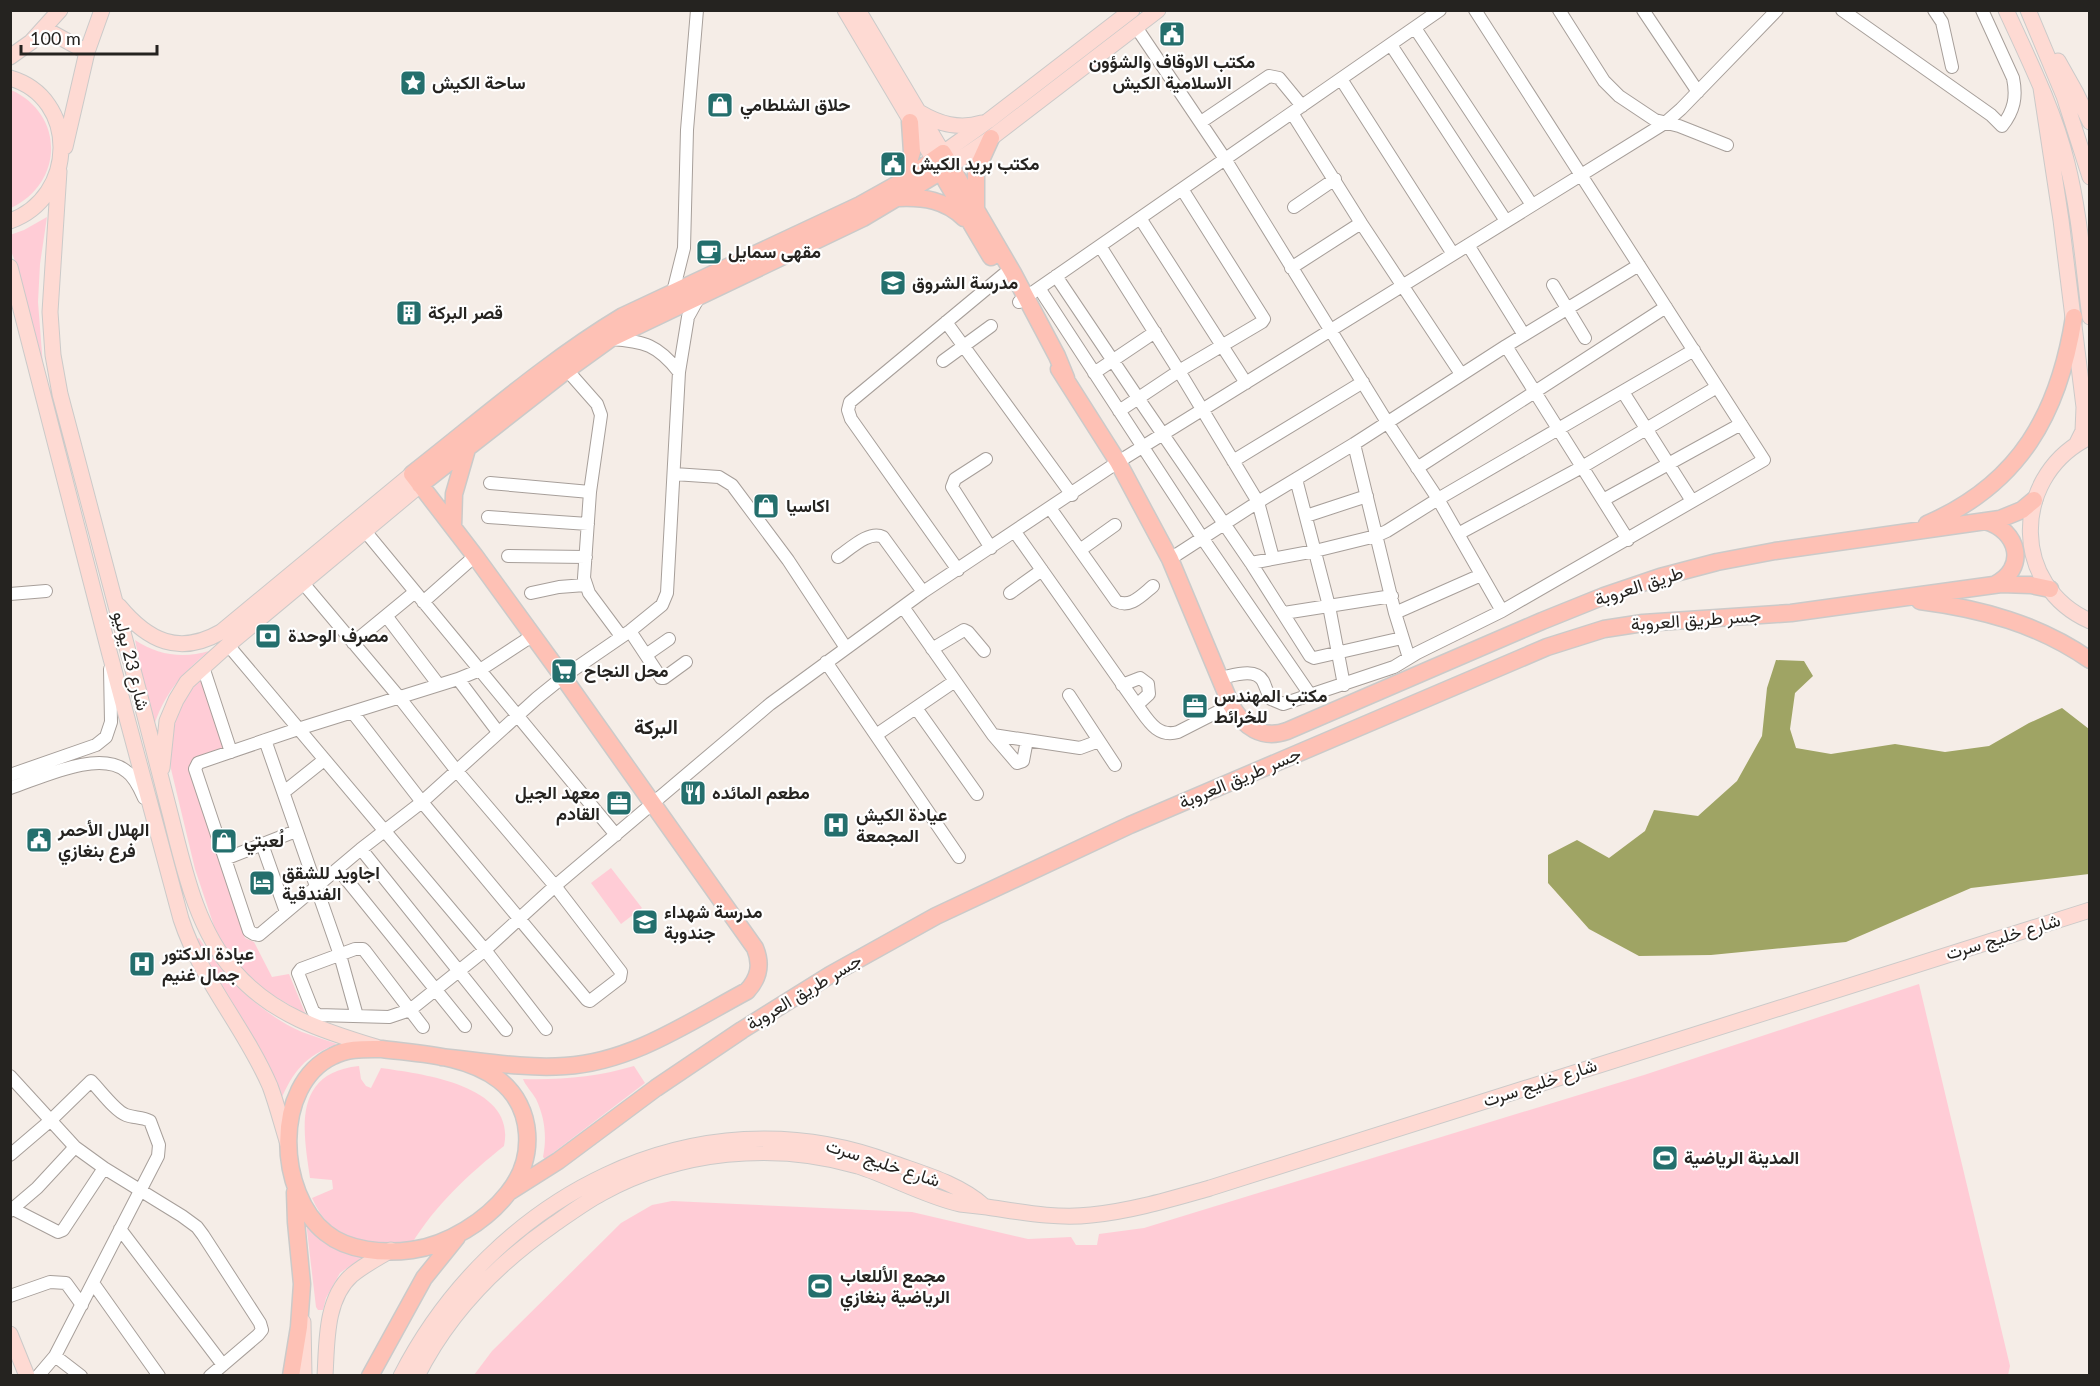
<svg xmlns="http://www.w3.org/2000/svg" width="2100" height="1386" font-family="Lato,Vazirmatn,sans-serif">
<rect width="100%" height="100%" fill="#f5ede7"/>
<path fill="#ffccd6" d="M11,90C65,114 64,183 11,208Z
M47,217L40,264L38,302L43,366L18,269L11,251L10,235L24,230Z
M135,640C157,655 183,659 209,651C182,673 163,695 153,729Z
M201,677L224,751L201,759L189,767L245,938L254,942L272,977L289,974L306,1015L268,992L243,971L219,941L195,869L171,769C167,734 178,704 201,677Z
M611,868L642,908L621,924L591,883Z
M199,938C223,976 259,1013 302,1032C313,1036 326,1040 337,1044C305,1056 293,1071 280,1102L195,940Z
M1919,984L2010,1366L2008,1375H474L492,1351L621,1223L652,1205L672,1201L912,1212L1028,1239L1071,1237L1076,1245H1097L1099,1234L1144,1228L1644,1075Z
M359,1066L361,1079L366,1086L371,1088L381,1068C422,1074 517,1085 504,1146C469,1174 435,1205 411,1245C367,1245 331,1242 312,1198L333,1189L332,1180L310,1178C303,1130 292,1073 359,1066Z
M634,1066L645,1083L545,1159L543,1157C547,1137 545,1118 536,1099C532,1092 525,1085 523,1079C561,1080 597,1077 634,1066Z
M306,1222C328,1243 334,1249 364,1256L340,1273L326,1298L323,1310H318L316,1307Z"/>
<path fill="#9fa464" d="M1776,660L1804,661L1813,676L1795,693L1790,729L1796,748L1831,754L1895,744L1945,752L1989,746L2029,723L2062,708L2089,729V874L1971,888L1846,942L1711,955L1639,956L1589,929L1548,883V855L1577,840L1609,858L1645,831L1654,810L1698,816L1737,781L1762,736L1767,688Z"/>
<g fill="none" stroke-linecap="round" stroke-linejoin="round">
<defs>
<path id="minor" d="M1559,10L1604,81L1619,96L1655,120L1679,126L1727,145
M1643,10L1698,92
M1842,10L1991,115L2002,126C2014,111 2017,97 2013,78L1982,10
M1934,10L1942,22L1952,67
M1136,27L1225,159L1387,422L1438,499L1502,611
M1415,28L1532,205
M1391,45L1506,221
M1341,79L1453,254
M1292,113L1361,223L1461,374
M1201,122L1269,76L1279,78L1302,106
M1294,207L1335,179
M1140,218L1246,383
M1468,245L1524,335
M1100,246L1179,371L1258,502L1273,558
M1291,268L1361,223
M1056,276L1138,398L1251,563L1310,656L1314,658L1402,638
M1553,285L1585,338
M1039,288L1203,539L1311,696
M673,292L684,248L687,130L697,10
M1019,302L1440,10
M946,322L1072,495
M611,339C644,341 658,345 679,372
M1506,346L1628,540
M943,361L991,326
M567,370L597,404L601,415L590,492L584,578L589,593L621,636
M1094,373L1155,332
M1623,392L1692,501
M1119,411L1179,371L1262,322L1264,319L1182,189
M1354,444L1395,613L1409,658
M986,459L955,479L952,487L991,548
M1233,461L1363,382
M1417,468L1666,307
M674,474L719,477L732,485L788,560L846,648
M1296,479L1329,606L1344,685
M490,483L590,492
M1603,500L1741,424
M1050,508L1116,601C1130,609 1142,595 1153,586
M1306,516L1367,496
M488,517L588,524
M365,531L616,835
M1015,532L1137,705C1148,720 1157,738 1178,732L1231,705
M1458,534L1582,467L1717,387
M1080,550L1115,525
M508,556L586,557
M838,557C850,549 869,530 883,537L923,592
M1170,559L1258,502L1354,444L1506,346L1639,265
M1251,563L1315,551L1376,536L1387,531L1438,499L1694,350
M958,570L851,419L848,410L850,402L1003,275
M303,583L399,697L456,770L555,886L621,972L620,978L590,1001L587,1000L422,802L353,713
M531,593L559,587L585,585
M1010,593L1042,570
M10,594L46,591
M423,602L475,556
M903,607L993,735L1017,763L1023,761L1027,740
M1284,613L1392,596
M1395,613L1481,575
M387,617L438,684
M630,631L661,678H664L686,662
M532,636L480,670L458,679L298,729L198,763L195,769L249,931L254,934L259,935L361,849L422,802L537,698L563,677L630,631L662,605L667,593L679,372L688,317L699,297
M353,643L415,592
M228,645L485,950L546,1029
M932,649L964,630L968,632L984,651
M646,655L669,639
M826,662L959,857
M203,667L231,752
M1220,678C1232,676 1255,667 1263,681C1266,687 1267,693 1271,699L1283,704L1394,667L1417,653L1502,611L1764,460L1475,10
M458,679L498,732
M1122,685L1140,678L1148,684L1149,694L1137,705
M1069,695L1115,765
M916,708L977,794
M876,735L955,681
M993,735L1080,748L1099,741
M265,740L340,955L357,1016
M10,775L96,745L106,737L111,722L110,669
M10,788C41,778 99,749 126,771C135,777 140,789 144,798
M284,792L324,760
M262,844L286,912
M361,849L506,1030
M225,859L296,831
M338,869L465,1026
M423,1027L365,951L363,949H355L301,969L298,973L313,1011L318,1015L389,1017L410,1010L485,950L555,886L770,704L923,592L1118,462L1665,123L1681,109L1777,10
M10,1076L75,1147L104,1168L182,1216L197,1227L203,1235L260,1323L262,1330L258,1335L210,1376
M10,1155L51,1120L91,1081C100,1090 115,1111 126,1115C134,1118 142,1117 150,1121L159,1145L158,1156L55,1356L38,1376
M13,1209L58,1232L63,1230L104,1168
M10,1211L37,1188L75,1147
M120,1229L223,1365
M93,1283L159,1376
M10,1296L50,1282L66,1283L82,1305
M55,1356L81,1376"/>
<path id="major" d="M845,10L934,160
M858,10L943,153L988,121L1132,10
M2006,10C2029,60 2054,110 2067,163C2080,214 2083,265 2090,317
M2028,10L2064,96L2090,177
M45,29L87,52
M10,57L31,42L60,10
M2058,61L2076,93L2090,122
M10,78C79,98 77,197 10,221
M2041,88L2061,220L2084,407L2083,431L2076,445
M919,112C939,124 959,130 982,123
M65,147L87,52L102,10
M950,166L991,138L1158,10
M59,171L50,312L53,355L60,394C87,493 113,591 138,689C149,732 160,774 171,817C184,869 197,930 234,971C272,1015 323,1031 376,1047
M10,267L110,655L181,919C201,980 245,1028 270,1086C277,1105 282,1125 288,1144
M2084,440C2012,480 2011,586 2090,621
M119,606C148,641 179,656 221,632L412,474
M162,768L167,721L176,700L187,682L228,645L420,485
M303,1322L304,1376
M10,1334L27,1376
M325,1376C327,1343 325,1299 352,1275C364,1265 378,1258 391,1250
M401,1376C492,1198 695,1089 890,1162C923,1174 958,1183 984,1206
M417,1376C448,1314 497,1264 553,1225C569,1214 585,1202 602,1193C679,1151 773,1141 858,1166C892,1177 925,1196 960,1204C969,1205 978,1206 987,1207C1021,1212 1056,1219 1091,1215C1132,1211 1171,1199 1210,1188L2090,910"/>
<path id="highway" d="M903,181L912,152L910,122
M946,181L991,257
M899,198C924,197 945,200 964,218
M976,207V171L991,138
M1059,369L1118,462L1170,559L1231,705C1244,727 1262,740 1287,731L1542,621L1604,596L1660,577L1717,562L1775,551L2000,519L2022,510L2034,500
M420,485L567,370L610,339L863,218L950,166
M1985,521C2019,530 2028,569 1994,585
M1927,524C2020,484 2059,413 2074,317
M453,527L454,494L467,449
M1920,601C1982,609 2038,624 2090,660
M382,1049C421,1054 466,1055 499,1080C534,1107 536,1159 508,1193C486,1221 448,1245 412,1250C384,1254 348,1251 326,1233C277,1194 272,1085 333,1056C348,1048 365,1049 382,1049Z
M441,1057C482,1061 524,1069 565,1066C632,1062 689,1022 747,991C759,978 762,965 755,948L563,677L475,556L412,474C481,420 548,361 623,316L860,205L903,181L943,153L1013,273L1057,356L1066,378
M509,1192L558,1161L656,1088L742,1030L830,975L936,916L1130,825L1547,647L1604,629L1643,623L1791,613L2001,584L2031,585L2050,589
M291,1376L299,1327L302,1284L296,1222L295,1192
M370,1376L424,1278L457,1237"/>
</defs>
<use href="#minor" stroke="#a79f9a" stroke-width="14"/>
<use href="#major" stroke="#cbcac9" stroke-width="17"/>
<use href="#highway" stroke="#cbcac9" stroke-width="19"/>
<use href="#minor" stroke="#fff" stroke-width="12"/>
<use href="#major" stroke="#fedad3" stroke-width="15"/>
<use href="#highway" stroke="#fec1b5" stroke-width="16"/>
</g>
<defs>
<symbol id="civic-square" viewBox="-11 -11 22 22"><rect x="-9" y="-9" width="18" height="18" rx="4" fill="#246f6d" stroke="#fff"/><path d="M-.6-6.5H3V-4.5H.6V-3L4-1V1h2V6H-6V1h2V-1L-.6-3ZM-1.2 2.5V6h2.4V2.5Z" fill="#fff"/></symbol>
<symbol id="sight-square" viewBox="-11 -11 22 22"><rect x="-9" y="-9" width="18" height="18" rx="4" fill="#246f6d" stroke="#fff"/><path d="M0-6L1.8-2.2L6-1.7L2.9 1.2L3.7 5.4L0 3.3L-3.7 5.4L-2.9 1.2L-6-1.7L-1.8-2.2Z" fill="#fff"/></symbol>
<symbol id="shop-square" viewBox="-11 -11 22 22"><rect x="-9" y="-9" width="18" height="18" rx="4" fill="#246f6d" stroke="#fff"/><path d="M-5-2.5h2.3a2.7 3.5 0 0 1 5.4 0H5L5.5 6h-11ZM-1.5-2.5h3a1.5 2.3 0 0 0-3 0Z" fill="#fff"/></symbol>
<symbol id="cafe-square" viewBox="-11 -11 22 22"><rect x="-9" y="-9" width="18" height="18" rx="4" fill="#246f6d" stroke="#fff"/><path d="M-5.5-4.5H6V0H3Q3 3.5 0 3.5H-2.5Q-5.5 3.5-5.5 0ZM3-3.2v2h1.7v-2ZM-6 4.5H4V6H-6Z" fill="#fff"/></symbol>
<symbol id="school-square" viewBox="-11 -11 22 22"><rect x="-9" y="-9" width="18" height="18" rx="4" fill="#246f6d" stroke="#fff"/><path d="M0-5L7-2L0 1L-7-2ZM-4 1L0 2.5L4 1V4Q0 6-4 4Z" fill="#fff"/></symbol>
<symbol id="building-square" viewBox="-11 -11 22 22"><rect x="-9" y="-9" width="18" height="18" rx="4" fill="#246f6d" stroke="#fff"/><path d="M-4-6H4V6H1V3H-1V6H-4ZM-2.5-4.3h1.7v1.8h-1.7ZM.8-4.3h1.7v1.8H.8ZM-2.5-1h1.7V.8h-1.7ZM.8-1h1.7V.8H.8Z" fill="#fff"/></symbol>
<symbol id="bank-square" viewBox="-11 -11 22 22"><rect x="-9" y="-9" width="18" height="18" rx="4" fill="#246f6d" stroke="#fff"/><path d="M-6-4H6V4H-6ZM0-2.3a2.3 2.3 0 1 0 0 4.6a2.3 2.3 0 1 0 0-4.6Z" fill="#fff"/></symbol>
<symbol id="supermarket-square" viewBox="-11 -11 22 22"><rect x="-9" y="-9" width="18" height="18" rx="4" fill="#246f6d" stroke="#fff"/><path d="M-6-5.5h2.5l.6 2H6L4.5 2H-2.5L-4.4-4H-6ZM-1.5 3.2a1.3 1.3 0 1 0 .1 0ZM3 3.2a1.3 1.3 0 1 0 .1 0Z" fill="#fff"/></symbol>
<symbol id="office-square" viewBox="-11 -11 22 22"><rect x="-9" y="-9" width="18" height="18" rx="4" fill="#246f6d" stroke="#fff"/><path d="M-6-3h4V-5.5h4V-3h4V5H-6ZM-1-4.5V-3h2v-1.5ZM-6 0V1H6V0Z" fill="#fff"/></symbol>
<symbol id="restaurant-square" viewBox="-11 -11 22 22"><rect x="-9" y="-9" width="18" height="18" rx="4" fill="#246f6d" stroke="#fff"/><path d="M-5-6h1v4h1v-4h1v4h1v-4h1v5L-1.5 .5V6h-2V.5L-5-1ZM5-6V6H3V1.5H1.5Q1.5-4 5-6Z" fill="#fff"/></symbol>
<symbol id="hospital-square" viewBox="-11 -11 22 22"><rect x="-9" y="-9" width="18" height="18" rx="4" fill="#246f6d" stroke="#fff"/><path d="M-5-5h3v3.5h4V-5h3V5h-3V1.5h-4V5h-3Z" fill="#fff"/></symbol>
<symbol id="hotel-square" viewBox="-11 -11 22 22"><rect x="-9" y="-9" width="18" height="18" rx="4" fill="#246f6d" stroke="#fff"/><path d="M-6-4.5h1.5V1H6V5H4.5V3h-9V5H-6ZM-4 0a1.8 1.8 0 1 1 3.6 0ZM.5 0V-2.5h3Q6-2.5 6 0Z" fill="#fff"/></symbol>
<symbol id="stadium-square" viewBox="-11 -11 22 22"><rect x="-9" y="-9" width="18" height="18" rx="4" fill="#246f6d" stroke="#fff"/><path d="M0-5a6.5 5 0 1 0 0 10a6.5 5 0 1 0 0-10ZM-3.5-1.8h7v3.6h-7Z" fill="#fff"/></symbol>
</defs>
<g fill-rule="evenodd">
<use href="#civic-square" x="1157" y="19" width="30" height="30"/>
<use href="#sight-square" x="398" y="68" width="30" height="30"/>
<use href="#shop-square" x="705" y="90" width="30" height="30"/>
<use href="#civic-square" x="878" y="149" width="30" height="30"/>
<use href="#cafe-square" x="694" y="237" width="30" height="30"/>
<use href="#school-square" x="878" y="268" width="30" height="30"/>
<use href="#building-square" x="394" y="298" width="30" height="30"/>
<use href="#shop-square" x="751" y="491" width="30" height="30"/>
<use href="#bank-square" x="253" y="621" width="30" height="30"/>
<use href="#supermarket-square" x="549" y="656" width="30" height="30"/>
<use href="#office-square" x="1180" y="691" width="30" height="30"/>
<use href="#restaurant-square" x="678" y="778" width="30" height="30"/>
<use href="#office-square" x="604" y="788" width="30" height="30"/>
<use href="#hospital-square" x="821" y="810" width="30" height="30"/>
<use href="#civic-square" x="24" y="825" width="30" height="30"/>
<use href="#shop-square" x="209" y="826" width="30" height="30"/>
<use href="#hotel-square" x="247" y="868" width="30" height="30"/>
<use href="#school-square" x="630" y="907" width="30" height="30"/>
<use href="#hospital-square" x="127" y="949" width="30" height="30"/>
<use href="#stadium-square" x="1650" y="1143" width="30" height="30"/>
<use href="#stadium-square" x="805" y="1271" width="30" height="30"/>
</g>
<g text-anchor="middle" stroke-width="4.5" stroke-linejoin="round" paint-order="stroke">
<g font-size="18" font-weight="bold" fill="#252320" stroke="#fff" text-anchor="start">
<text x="1172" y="68" text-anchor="middle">مكتب الاوقاف والشؤون<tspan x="1172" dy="21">الاسلامية الكيش</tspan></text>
<text x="432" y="89">ساحة الكيش</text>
<text x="740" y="111">حلاق الشلطامي</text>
<text x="912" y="170">مكتب بريد الكيش</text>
<text x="728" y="258">مقهى سمايل</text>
<text x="912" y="289">مدرسة الشروق</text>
<text x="428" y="319">قصر البركة</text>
<text x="786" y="512">اكاسيا</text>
<text x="288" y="642">مصرف الوحدة</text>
<text x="584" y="677">محل النجاح</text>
<text x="1214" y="702">مكتب المهندس<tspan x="1214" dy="21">للخرائط</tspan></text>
<text x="600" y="799" text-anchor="end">معهد الجيل<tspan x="600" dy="21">القادم</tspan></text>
<text x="712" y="799">مطعم المائده</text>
<text x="856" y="821">عيادة الكيش<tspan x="856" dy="21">المجمعة</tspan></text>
<text x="58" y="836">الهلال الأحمر<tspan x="58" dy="21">فرع بنغازي</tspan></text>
<text x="244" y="847">لُعبتي</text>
<text x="282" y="879">اجاويد للشقق<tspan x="282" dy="21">الفندقية</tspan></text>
<text x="664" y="918">مدرسة شهداء<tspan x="664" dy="21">جندوبة</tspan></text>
<text x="162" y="960">عيادة الدكتور<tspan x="162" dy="21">جمال غنيم</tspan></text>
<text x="1684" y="1164">المدينة الرياضية</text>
<text x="840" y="1282">مجمع الأللعاب<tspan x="840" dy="21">الرياضية بنغازي</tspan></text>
</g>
<g font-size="18" fill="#252320" stroke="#fff">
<text transform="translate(1639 586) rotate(-18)" y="6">طريق العروبة</text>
<text transform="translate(1696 620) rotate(-4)" y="6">جسر طريق العروبة</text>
<text transform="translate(131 661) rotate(76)" y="6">شارع 23 يوليو</text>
<text transform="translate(1240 778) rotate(-23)" y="6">جسر طريق العروبة</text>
<text transform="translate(2003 937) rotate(-17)" y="6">شارع خليج سرت</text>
<text transform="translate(804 992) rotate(-31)" y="6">جسر طريق العروبة</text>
<text transform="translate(1540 1083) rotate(-18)" y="6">شارع خليج سرت</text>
<text transform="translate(883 1163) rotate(18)" y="6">شارع خليج سرت</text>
</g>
<g font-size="20" font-weight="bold" fill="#252320" stroke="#fff">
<text x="656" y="734">البركة</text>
</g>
</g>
<rect width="2100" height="1386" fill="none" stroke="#252320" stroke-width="24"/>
<path d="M21 45v9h136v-9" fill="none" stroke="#252320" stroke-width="3"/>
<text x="30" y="45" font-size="18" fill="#252320" stroke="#ffffff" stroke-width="4.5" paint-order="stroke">100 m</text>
</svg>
